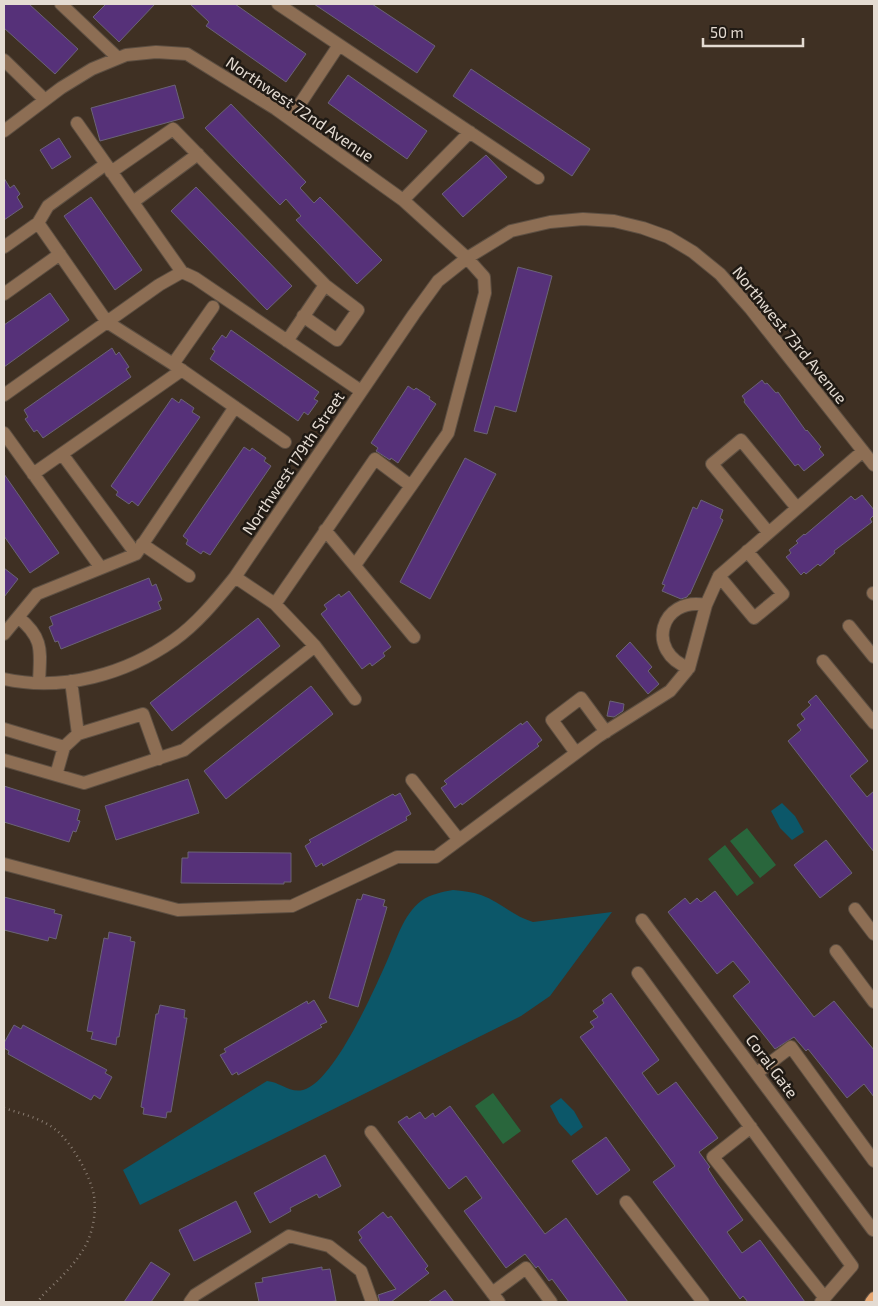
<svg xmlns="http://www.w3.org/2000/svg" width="878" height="1306" font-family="'Exo 2',sans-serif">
<rect width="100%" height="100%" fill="#3f3023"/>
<path fill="#29663c" d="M747,828L776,865L760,878L730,841Z
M725,845L754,883L737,896L708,859Z
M493,1093L521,1131L503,1144L475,1106Z"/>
<path fill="#0c5769" d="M782,803L795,816L804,832L792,840L780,828L771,811Z
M453,890C463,891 472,892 481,895C500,902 513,916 533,922L612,912L550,996L521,1016L140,1205L123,1170L267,1081C280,1082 289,1093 303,1090C334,1082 374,990 387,961C396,941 403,915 421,901C431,894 442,892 453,890Z
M561,1098L574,1111L583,1127L571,1136L559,1123L550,1106Z"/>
<path fill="#563179" stroke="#6b6376" d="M4,4H29L78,49L55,74L4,28Z
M106,4H155L119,42L93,17Z
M190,4H235L306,54L286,82L206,26L209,22Z
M314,4H372L435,46L417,73Z
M471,69L590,149L572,176L453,96Z
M348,75L427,131L407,159L328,103Z
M175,85L184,118L100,141L91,108Z
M231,104L306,182L300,188L314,203L320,197L382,260L357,284L296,220L301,216L286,199L280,205L205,128Z
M59,138L71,157L52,169L40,150Z
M486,155L507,177L463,217L442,194Z
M4,178L10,188L14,185L20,194L17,197L23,207L4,220Z
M196,187L292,286L267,310L171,211Z
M91,197L142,270L115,290L64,216Z
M518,267L552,276L516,412L495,406L487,434L474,431Z
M50,293L69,320L4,367V325Z
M231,330L319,392L314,399L318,401L308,415L304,412L298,421L210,359L215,351L212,349L222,335L226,338Z
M112,348L116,355L119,352L129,367L126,369L131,377L43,438L37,430L34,432L25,419L28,417L24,410Z
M762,380L765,384L767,383L776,393L778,392L806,431L807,430L821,447L819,449L824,455L804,471L798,464L795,466L744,402L745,400L742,396Z
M408,386L414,390L416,388L430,397L429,399L436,404L398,463L391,458L390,460L376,451L378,448L371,443Z
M172,398L179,403L181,399L194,408L192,412L200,417L138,506L132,501L129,504L116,495L118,492L111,486Z
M244,447L250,451L252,448L266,458L264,461L271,466L210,555L203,551L201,554L186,544L188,540L183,536Z
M465,458L496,474L430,599L400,582Z
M4,474L59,553L30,573L4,536Z
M862,495L874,510V515L870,519L872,522L834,551L835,553L820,566L818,564L806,574L804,572L801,575L786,557L791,553L789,550L798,543L796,541L804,534L805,535L851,496L855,500Z
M701,500L723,510L720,518L723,520L690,594H689L687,597L681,599L662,591L665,585L662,584L693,507L697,509Z
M4,568L18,579L4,597Z
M149,578L152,586L156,584L162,600L158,602L161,609L61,649L58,641L55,642L49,627L53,625L50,617Z
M349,591L391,647L383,653L385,656L372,666L370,663L362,669L321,614L327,609L324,605L339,594L341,597Z
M258,618L280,646L172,731L150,703Z
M630,642L652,667L648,671L659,684L648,694L616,656Z
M311,686L333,714L226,799L204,771Z
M816,695L868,761L850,776L867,797L874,791V852L788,741L801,730L797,725L805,719L801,714L811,705L808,702Z
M610,701L624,704L623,711L614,717L607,716Z
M527,721L542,740L537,744L539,746L462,805L461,803L455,808L441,788L447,784L444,781L521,723L522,725Z
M188,779L199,813L116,840L105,806Z
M4,786L80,810L77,820L80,821L76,832L73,831L69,842L4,822Z
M400,793L411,814L406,817L407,820L323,866L322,863L316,867L305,846L311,842L309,840L393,794L395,796Z
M826,840L852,873L820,898L794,865Z
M188,852L291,853V882H284V884L181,883L182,858H188Z
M715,891L814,1017L834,1001L874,1050V1097L864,1084L847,1098L808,1049L806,1051L794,1037L775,1049L733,996L750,982L733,961L717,974L668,912L685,898L690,904L697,898L701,902Z
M363,894L385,900L383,906L387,907L358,1007L329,998L357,899L361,900Z
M4,897L55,910L54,913L62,915L56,939L49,937L48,941L4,930Z
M109,932L131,937L130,941L135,942L119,1037H117L116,1045L91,1039L93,1032L87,1031L104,938L108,939Z
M611,993L659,1060L642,1073L658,1095L676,1082L718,1138L699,1152L710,1167L708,1169L717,1183L743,1220L727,1232L742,1253L760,1240L805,1302H748L743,1296L740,1299L653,1182L675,1166L580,1037L594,1027L590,1022L598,1017L593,1011L604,1003L602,1000Z
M314,1000L327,1022L320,1025L322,1027L238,1075L237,1072L232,1075L220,1055L226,1052L224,1049L307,1001L308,1004Z
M160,1005L185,1010L184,1018H187L171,1112H167L166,1118L143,1114L144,1108L141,1107L156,1014H158Z
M14,1025L21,1029L23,1025L107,1070L105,1073L112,1077L100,1099L94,1095L91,1100L8,1054L9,1051L4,1048V1043Z
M450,1106L545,1234L566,1218L628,1302H569L552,1279L549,1281L538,1266L536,1268L525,1254L506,1268L464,1211L482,1198L466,1176L449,1189L398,1122L407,1116L409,1119L420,1112L425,1119L433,1113L435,1117Z
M606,1137L630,1170L597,1195L572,1161Z
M325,1155L341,1186L319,1198L317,1194L290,1208L291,1211L270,1223L254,1193Z
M236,1201L251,1232L194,1261L179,1230Z
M383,1212L388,1218L391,1216L428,1266L425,1269L429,1273L391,1302H380L378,1295L396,1289L359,1240L362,1238L358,1232Z
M151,1262L170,1274L151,1302H124Z
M322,1267V1270L330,1269L336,1301L328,1302H259L255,1283L263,1282L262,1278Z
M445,1290L454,1302H428Z"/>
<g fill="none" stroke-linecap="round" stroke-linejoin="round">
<defs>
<path id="minor" d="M61,4L118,58
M278,4L538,178
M4,60L45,100
M290,119L339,45
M77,123L182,272
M4,131L61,88L92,69L126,55L156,52L187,54L276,109L403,200L467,258L484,277L485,293L448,433L411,486L375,459L275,604
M111,172L173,129L325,285L358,310L337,340L303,316
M403,200L470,132
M133,202L198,154
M38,223L107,322L173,364L285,442
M4,247L38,223L48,206L106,164
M4,294L60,254
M287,341L325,285
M173,364L213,307
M4,395L159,285L182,272L195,278L361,391
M4,433L101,568
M62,454L136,554
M33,474L182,370
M325,530L414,637
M768,532L712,464L741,440L797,508
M142,544L189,576
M355,565L411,486
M719,576L754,618L783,594L747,551
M235,577L275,604L315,646L355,699
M873,593L874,594
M18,617C45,639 40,652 39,683
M849,626L874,657
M4,634L37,594L136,554L235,407
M823,661L874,723
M689,668C645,652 660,596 706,605
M4,679C63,692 126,674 174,640C198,623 217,599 235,577L414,314L438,281L467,258L511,231L550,222L583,219L614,221L643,228L668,237L693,252L720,274L750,308L874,465
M71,681L78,734
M4,729L64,747
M576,753L552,720L581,698L606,732
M4,760L84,783L184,750L315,646
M56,775L64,747L78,734L143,714L159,759
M412,780L459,840
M4,864L178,910L292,906L397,857H436L599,736L670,691L689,668L706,605L719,576L863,451
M855,909L874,934
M642,920L873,1230L874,1229
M836,951L874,1002
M638,973L852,1266L821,1302
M757,1073L791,1047L874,1161
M751,1127L713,1157L825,1298
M371,1132L499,1302
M626,1202L703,1302
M492,1293L526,1268L551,1302
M190,1302L195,1295L289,1236L329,1246L361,1271L372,1302"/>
<path id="major" d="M871,1302L874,1298"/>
</defs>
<use href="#minor" stroke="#5d4f42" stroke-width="14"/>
<use href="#major" stroke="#5d4f42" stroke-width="14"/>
<path stroke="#8a7d72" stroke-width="2.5" stroke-dasharray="1 4" stroke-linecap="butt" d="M4,1108C22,1114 41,1118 56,1130C72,1143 91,1177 94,1196C96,1210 94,1225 89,1238C80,1261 58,1280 41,1297L38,1302"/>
<use href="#minor" stroke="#8d6e54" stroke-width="12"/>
<use href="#major" stroke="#e6a670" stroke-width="12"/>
</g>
<g text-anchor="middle" stroke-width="5" stroke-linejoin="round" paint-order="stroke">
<g font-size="16" fill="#e4dbd2" stroke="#201a14">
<text transform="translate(300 109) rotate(34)" y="6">Northwest 72nd Avenue</text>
<text transform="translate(790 335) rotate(51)" y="6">Northwest 73rd Avenue</text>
<text transform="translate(293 463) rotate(-56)" y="6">Northwest 179th Street</text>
<text transform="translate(772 1066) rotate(53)" y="6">Coral Gate</text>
</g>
</g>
<rect width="878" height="1306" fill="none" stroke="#e4dbd2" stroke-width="10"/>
<path d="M703 38v8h100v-8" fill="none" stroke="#e4dbd2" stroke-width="2.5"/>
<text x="710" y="38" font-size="15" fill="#e4dbd2" stroke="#201a14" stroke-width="4" paint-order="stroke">50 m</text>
</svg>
